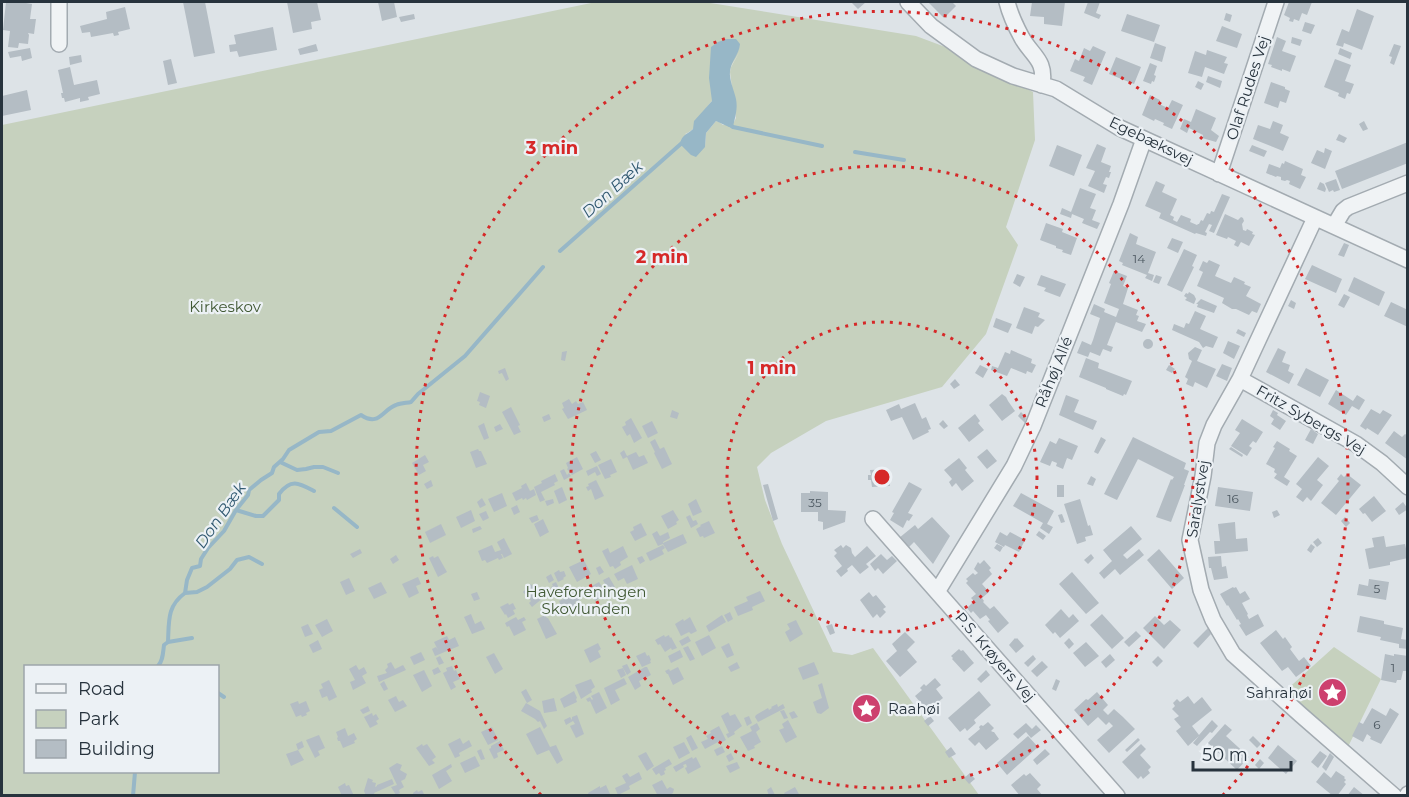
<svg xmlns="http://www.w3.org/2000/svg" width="1409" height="797" font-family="Montserrat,sans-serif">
<rect width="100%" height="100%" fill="#dde3e7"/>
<path fill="#c6d1be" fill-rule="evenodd" d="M596,2H704L916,36L948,48L1033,92L1035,140L1006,227L1018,245L986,334L942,387L826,421L771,453L757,467L765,500L782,544L833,652L852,655L873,648L979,795H2V125ZM740,51L731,66L730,72L736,118L734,122L723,125L719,122L716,121L706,133L705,147L685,134C699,129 702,111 712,101ZM26,666H218V772H26Z
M1334,647L1381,679L1347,749L1283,693Z"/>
<path fill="#97b7c7" d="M727,39H736L740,44C739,55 731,61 730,71C729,80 734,90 736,99C738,109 735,117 733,127H729L716,121L706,133L705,147L696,157L691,155L680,144C682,134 687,135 693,129L694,121L712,101L709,78L711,47L718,42Z"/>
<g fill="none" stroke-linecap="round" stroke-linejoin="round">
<path stroke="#97b7c7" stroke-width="4" d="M730,125L733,127L822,146
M855,152L904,160
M560,251L683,142
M280,462L297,470L306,469L314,467H323L338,473
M334,508L357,527
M236,510L256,516H263L279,500V494C291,478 299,483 314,491
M185,593L197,592L207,587L230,569L237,560L249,557L262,564
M168,642L192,638
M158,666C163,661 163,653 164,645L168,642C169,621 167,606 185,593L187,580L192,568L200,566L201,559L208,548L224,531L236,510L248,495L249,490L261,480L272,473L274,467L283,459L289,450L319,432L331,431L361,415C379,427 382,410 396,405C401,403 407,403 411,402L418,394L465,356L543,267
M218,693L224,697
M133,796L135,772"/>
</g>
<path fill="#b4bdc4" d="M6,2H20L32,4L30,19H36L34,34L28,33L29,35L28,44L19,43L18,48L8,47L10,31L3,30Z
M183,2H205L215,53L194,57Z
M287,2H317L321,20L311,22L312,29L293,33Z
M378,2H394L397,17L382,21Z
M851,2H866L858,9Z
M928,2H952L956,6L944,18Z
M1032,2H1065L1062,26L1044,24V17L1030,16Z
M1088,2H1100L1096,13L1101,15L1099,19L1084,13Z
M1289,2H1312L1307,15L1302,13L1299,21L1294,19L1293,22L1289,21L1290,18L1284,15Z
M125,7L130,29L118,32L119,35L114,36L113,33L91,37L90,32L82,33L80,26L107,19L106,12Z
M1357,9L1374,16L1362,50L1344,43L1343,47L1336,45L1342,29L1349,32Z
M1226,13L1232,15L1230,22L1224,20Z
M414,14L415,19L401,22L399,17Z
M1127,14L1160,25L1154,42L1121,31Z
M1305,22L1315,25L1311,34L1302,31Z
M1222,26L1242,34L1237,48L1216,41Z
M273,27L277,50L239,57L237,51L230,52L229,45L236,44L234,35Z
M1277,37L1286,41L1282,51L1296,56L1290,72L1282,69V71L1271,67L1272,65L1268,64Z
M1292,37L1302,40L1300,46L1291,43Z
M1155,43L1166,47L1162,62L1150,58Z
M316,44L318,51L300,55L298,49Z
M1394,44L1401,46L1394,65L1390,63L1392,57L1389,56Z
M1093,46L1106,52L1092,85L1083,81L1085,77L1070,71L1075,59L1079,61L1084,48L1090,51Z
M30,48L32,58L22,61L21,56L10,58L8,52Z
M1340,48L1352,53L1350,59L1338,54Z
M1207,50L1227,57L1224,63L1228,64L1224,74L1205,67L1202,77L1188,73L1195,51L1206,55Z
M81,55L82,62L70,65L69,57Z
M1116,57L1141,67L1134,84L1109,74Z
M171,59L177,83L168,85L163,61Z
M1335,59L1351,65L1345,81L1354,84L1350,94L1347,93L1345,99L1338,96L1339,93L1324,87Z
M1150,63L1157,66L1154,75L1156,76L1154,82L1152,81L1151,84L1143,81Z
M70,67L74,85L97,80L100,94L88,97L89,100L80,102V98L65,102L64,98H62L61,93H63L58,70Z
M1208,76L1222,81L1220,88L1206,82Z
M1198,81L1204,84L1201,90L1195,87Z
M1271,82L1285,87V89L1290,91L1286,103L1280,101L1278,108L1264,103Z
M27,90L31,110L2,116V96Z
M1150,95L1160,100L1159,104L1168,108L1172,100L1183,105L1172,129L1163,125L1164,123L1155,119L1154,121L1142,115Z
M1196,109L1216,118L1211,130L1219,136L1216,142L1202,138L1203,135L1189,128L1187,133L1180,129L1184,119L1191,122Z
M1273,121L1283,125L1280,133L1289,137L1283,151L1253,139L1258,125L1270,129Z
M1364,121L1368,129L1363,131L1359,124Z
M1339,134L1347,138L1344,143L1336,140Z
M1408,142V163L1342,189L1335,171Z
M1097,144L1106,148L1101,162L1111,166L1109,172H1111L1109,178L1106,177L1103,184L1107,185L1104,193L1088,186L1095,171L1086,168Z
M1057,145L1082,155L1074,176L1049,166Z
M1252,145L1267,151L1264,157L1249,151Z
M1325,148L1332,151L1325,169L1311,163L1317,150L1324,153Z
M1285,161L1303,169L1301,175L1306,177L1300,189L1289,184L1290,181L1287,180L1285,181L1281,180V177L1277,176L1276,177L1266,173L1269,164L1280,168L1282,163L1284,164Z
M1336,179L1340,190L1334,192L1333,190L1329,192L1325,183Z
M1156,181L1165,185L1162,192L1177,199L1170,215L1174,217L1173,220L1177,222L1181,215L1191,219L1190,222L1197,225L1198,224H1199L1201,220L1203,221L1207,213L1210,214L1211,211L1214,212L1222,194L1230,197L1214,233L1209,231L1212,225L1209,224L1205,232L1207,233L1206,236L1196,233L1195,234L1159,218L1161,213L1145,206Z
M1320,182L1324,184L1326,189L1325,192L1317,189Z
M1080,188L1096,194L1090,208L1096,210L1092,220L1100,223L1097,229L1082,223L1084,219L1072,214L1071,218L1060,214L1062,208L1071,212Z
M1225,214L1238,220L1241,217L1243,218L1244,221L1242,224L1243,230L1246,231L1247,229L1253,232L1252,234L1255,235L1249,246L1241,242L1238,247L1234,245L1236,241L1228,237L1227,239L1216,235Z
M1046,223L1063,229L1062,232L1077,238L1071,255L1062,252L1063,250L1056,248V246L1040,240Z
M1130,233L1138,237L1136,244L1156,252L1148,273L1154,275L1152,281L1145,278L1147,275L1122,265L1123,263L1119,261Z
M1172,238L1183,242L1178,253L1167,248Z
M1344,243L1349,245L1344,257L1338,255Z
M1184,249L1197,255L1192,266L1194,267L1182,292L1167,285Z
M1209,260L1220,265L1215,276L1231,283L1234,277L1245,282L1244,284L1251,287L1246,296L1261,304L1257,313L1252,311L1249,315L1236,309H1232L1222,303L1224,298L1197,286L1203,272L1199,270L1203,261L1207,263Z
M1312,265L1342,279L1336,293L1305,279Z
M1114,271L1127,276L1123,286L1128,288L1123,304L1138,310L1136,315L1139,316L1137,321L1146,324L1142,332L1116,322L1107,345L1113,347L1111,352L1103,349L1100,356L1090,352L1088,357L1077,353L1082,341L1091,345L1093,340L1100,318L1090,314L1094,304L1105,309L1104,312L1116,317L1119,309L1104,303L1111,284L1109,283Z
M1017,274L1025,277L1020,287L1013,283Z
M1041,275L1066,284L1060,297L1044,291L1046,288L1037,285Z
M1156,275L1162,277L1159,284L1153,282Z
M1354,277L1385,292L1379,306L1348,291Z
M1189,292L1194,295L1196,299L1194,304L1185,300L1187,298L1184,296L1186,293L1188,294Z
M1344,294L1350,297L1344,308L1338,305Z
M1201,299L1217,306L1214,313L1197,307L1198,304H1196Z
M1291,300L1296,303L1294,309L1288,306Z
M1391,302L1408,310V327L1384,316Z
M1024,307L1040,313L1038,317L1045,320L1038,327L1035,326L1032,334L1016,328Z
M1195,311L1206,316L1200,329L1218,337L1213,348L1206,346L1203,348L1199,342L1172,330L1174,324L1184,328L1186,323L1189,324Z
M996,318L1012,324L1008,333L993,327Z
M1238,329L1246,333L1244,337L1236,333Z
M1143 344a5 5 0 1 1 10 0a5 5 0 1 1-10 0Z
M1228,341L1240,346L1234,359L1223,353Z
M1195,347L1202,350L1197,361L1216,369L1207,388L1195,382L1193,387L1186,384L1188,379L1185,377L1192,361L1189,359L1188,353Z
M1278,348L1286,352L1282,362L1290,365L1288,371L1294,374L1289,384L1266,372Z
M1011,350L1032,359L1031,363L1036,365L1032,373L1027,371L1026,374L1011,368L1007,376L991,370L992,366L998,368L1005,352L1010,354Z
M567,351L565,361L561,360L562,352Z
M1086,358L1099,363L1098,368L1132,381L1126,395L1124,394L1123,396L1106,389V388L1079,377Z
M1222,364L1232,368L1227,381L1216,376Z
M980,365L988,369L983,378L975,373Z
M1169,365L1175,369L1172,373L1166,370Z
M505,368L509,379L506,381L502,373L499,374L498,371Z
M1306,368L1329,380L1320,397L1297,385Z
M955,379L960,385L954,389L950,384Z
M1336,390L1353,401L1357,395L1365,400L1359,410L1352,406L1346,415L1328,404Z
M480,392L490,396L486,408L479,405L480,402L477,401Z
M1002,394L1006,397L1008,401L1015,411L1002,421L989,405Z
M1066,395L1079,400L1074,412L1097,421L1093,430L1059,415Z
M569,399L572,404L576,401L578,404L583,402L587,410L568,419L562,409L564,408L562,403Z
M915,403L922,419L926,417L931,429L928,430L929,432L913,440L902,417L891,421L886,410L899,404L901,409Z
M511,407L520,425L518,426L521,432L514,435L502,412Z
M1371,409L1380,414L1383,410L1392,415L1378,435L1367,428L1366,430L1360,426Z
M672,410L679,413L677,419L670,417Z
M1273,410L1278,413L1277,415L1286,421L1280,430L1271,424L1274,419L1270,416Z
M1021,412L1026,417L1025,423L1018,416Z
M549,414L551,419L544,422L542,417Z
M975,414L980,421L978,423L984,430L969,442L958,428Z
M631,418L642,438L634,443L630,434L627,436L622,427L626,425L625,422Z
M1242,419L1263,432L1256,443L1253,441L1249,446L1252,448L1247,456L1231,446L1240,433L1235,430Z
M943,420L948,426L944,429L939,424Z
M652,421L658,433L648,438L642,426Z
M484,423L489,438L484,440L478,426Z
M500,424L503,429L496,432L494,427Z
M1311,429L1318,434L1313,444L1305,440Z
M1394,431L1402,437L1405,434L1408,436V460L1385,443Z
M1101,437L1106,440L1098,454L1094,452Z
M1133,437L1186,463L1184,469L1189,471L1184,485H1185L1171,522L1156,517L1171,479L1172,480L1174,477L1138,459L1117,500L1104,494Z
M1059,438L1078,446L1072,460L1067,458L1063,469L1056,466L1057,463L1052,461L1050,466L1040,462L1050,441L1056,444Z
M655,439L660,449L664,447L672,464L662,469L654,453L655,452L650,442Z
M1277,441L1290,449L1289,451L1297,456L1284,477L1290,481L1287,486L1274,478L1277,474L1274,472L1275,469L1266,464L1275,448L1273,447Z
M1231,447L1243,455L1242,457L1229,449Z
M478,449L479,451H481L487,464L476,468L470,452Z
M987,449L997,461L987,469L977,457Z
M624,450L627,456L636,452L639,457L644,455L648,463L633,470L627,457L623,459L620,453Z
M596,451L601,460L595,463L590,454Z
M425,455L429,462L423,465L426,471L419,475L412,463Z
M577,457L583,469L572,475L567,469L568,468L566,463Z
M1318,457L1329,466L1317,480L1323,485L1311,501L1307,497L1303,502L1296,497L1302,489L1296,484Z
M959,458L967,468L965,470L974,481L962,491L956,483L952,487L949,482L952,479L944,470Z
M611,459L617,472L610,475L611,477L605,479L598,465Z
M597,466L601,474L597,476L595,472L588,476L586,471Z
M564,469L567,475L569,473L571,476L564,480L560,471Z
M889,469L890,486L872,487L871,480H868V475H871L870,470Z
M555,474L558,481L554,483L555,485L541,492L545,500L540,502L534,487L542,483L541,481Z
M1341,474L1344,477L1347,474L1361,485L1336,515L1321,503L1339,481L1337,479Z
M1091,476L1096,479L1093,486L1087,484Z
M431,480L433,486L427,489L424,484Z
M596,480L604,496L595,500L591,489L588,491L586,487L589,486L588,484Z
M909,482L922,489L908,513L913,515L909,521L907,520L903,528L890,520L894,513L892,512Z
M526,483L530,491L534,489L536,495L527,500L526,498L523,500L522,498L516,501L512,493L522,488L521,486Z
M768,484L778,519L773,521L763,485Z
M1057,485H1064V497H1057Z
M562,487L567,500L559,504L554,491Z
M1218,487L1253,492L1250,511L1215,506Z
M810,491L828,492V510L846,511L845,522L823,530V522L818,521V512H801V493H810Z
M502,493L507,506L494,512L488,499Z
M1021,493L1054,511L1047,524L1053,527L1049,534L1040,528L1043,523L1013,506Z
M1374,496L1386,511L1372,522L1365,513L1363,514L1359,509Z
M482,498L486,505L480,508L477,502Z
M553,499L554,503L547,506L545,501Z
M696,499L702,512L693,516L688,504Z
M1080,499L1088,526L1090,525L1093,535L1085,537L1086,541L1077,544L1064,504Z
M1403,502L1408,509L1399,515L1395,509Z
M517,505L520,512L514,515L511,508Z
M471,510L475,521L461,528L456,517Z
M673,510L679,520L676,522L677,524L668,529L661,516Z
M1277,510L1280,515L1274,518L1272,512Z
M486,511L489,518L483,521L479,514Z
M1062,514L1065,522L1061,523L1058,515Z
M537,515L539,520L532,523L529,518Z
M690,515L693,521L696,520L698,524L691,528L686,517Z
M932,517L950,536L933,564L914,542L908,548L899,538L915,525L918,529Z
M1345,517L1350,523L1346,527L1341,521Z
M543,519L549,532L540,537L534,524Z
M709,521L715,533L704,538L703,536L700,537L696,529L701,526L700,525Z
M1235,522L1236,539L1247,538L1248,551L1215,554L1214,541H1220L1218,524Z
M641,523L647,535L635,541L630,532L634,530L633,527Z
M441,524L446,535L430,543L425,532Z
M480,526L482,529L473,533L472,529Z
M1131,526L1142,539L1123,555L1127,559L1139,549L1144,555L1120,575L1115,569L1104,579L1099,573L1112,561L1103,550Z
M657,531L660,536L668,532L670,538L663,542V543L683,534L687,543L668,552L663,544L658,546L652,534Z
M1039,531L1046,536L1043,540L1036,535Z
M1000,532L1007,536L1010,532L1025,540L1019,552L1005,545L1004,547L995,542Z
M1384,536L1386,547L1405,544L1408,558L1390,562V565L1369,569L1365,549L1374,547L1372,538Z
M504,538L512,554L504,558L502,554H501L503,558L499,560L498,558L487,563L485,560L482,561L478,551L492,545L495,552L501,550L497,542Z
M1318,538L1322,543L1317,547L1313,542Z
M997,544L1003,547L1000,552L994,548Z
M1311,544L1315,547L1311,553L1307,550Z
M663,545L665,548L662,550L664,554L650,561L646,553Z
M841,545L843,548L846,545L851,548L852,553L855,557L867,546L876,556L866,564L869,567L860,574L852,565L847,569L848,571L841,577L836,571L842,566L834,556L837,553L834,550Z
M623,546L628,557L620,562L621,565L615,569L613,566L610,567L602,551L608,548L610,553Z
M360,549L362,553L353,558L350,554Z
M1159,549L1184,578L1172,589L1147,560Z
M881,554L887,560L892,556L897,561L883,574L878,568L875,571L870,564Z
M1091,554L1094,558L1088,564L1084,560Z
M396,555L399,560L393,564L390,559Z
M433,556L434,558L438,556L447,572L438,577L429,558Z
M642,556L645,561L640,564L637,558Z
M1221,556L1222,567L1226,566L1228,578L1214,580L1211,568H1209L1208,557Z
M584,560L591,574L577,582L569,567Z
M984,560L991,568L989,570L992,574L982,584L989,592L982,598L984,601L983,602L990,609L994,606L1009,623L998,633L988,621L990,620L986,615L980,619L973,611L971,613L967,608L974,601L971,598L976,594L966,583L968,581L966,579L973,573L975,575L978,573L974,569L978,562L980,564Z
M632,565L638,579L627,584L624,578L618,581L614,574Z
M600,566L604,572L599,575L596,568Z
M559,570L560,572L564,571L566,576L563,578L564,579L558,582L554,573Z
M1072,572L1099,603L1086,614L1059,584Z
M551,574L554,580L549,583L546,577Z
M418,577L421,584L416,586L419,593L409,598L402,584Z
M609,577L615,587L608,590L603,580Z
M349,578L355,591L346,595L340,582Z
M1369,579L1389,582L1386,600L1357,595L1359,584L1368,586Z
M381,582L387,593L374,599L368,588Z
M556,582L559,588L553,590L551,587L553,586L552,584Z
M599,582L604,590L601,592L603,596L595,601L588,588Z
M531,584L543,598L532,607L529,603L531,601L523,592Z
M1233,587L1234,588L1236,587L1240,594L1245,591L1250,599L1242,603L1248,614L1247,615L1249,619L1258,614L1264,626L1246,636L1239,625L1241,624L1238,619L1237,620L1228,605L1227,606L1220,594Z
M760,591L765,601L752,607L753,610L738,616L734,607L748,601L746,597Z
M477,592L480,599L474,601L471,594Z
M869,592L873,597L876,595L886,607L883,609L886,612L880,618L877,614L873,618L860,600Z
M577,593L580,600L575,602L577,607L564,613L559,601Z
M508,603L509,605L513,603L516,609L513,610L515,614L508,618L506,614L505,615L500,607Z
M1061,609L1069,618L1073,614L1079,621L1060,638L1055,632L1053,634L1045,625Z
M730,612L733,619L728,622L724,615Z
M471,614L475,624L481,621L485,629L472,634L464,617Z
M1102,614L1124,638L1112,649L1090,625Z
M545,615L547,618H548L557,634L546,639L537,619Z
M722,615L726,622L709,632L706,626Z
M1155,616L1164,625L1170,620L1181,630L1164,649L1143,628Z
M1360,616L1384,621V624L1403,628L1401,639L1408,640V649L1399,648V644L1380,640L1381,637L1357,632Z
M516,617L518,620L524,617L526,620L522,622L526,630L514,636L509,626L507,627L505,623Z
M690,617L697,631L691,634L689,632L681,636L675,624L683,619L684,621Z
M327,619L333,631L322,637L315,625Z
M796,620L803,634L790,642L785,632L790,629L787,624Z
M308,624L313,634L305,637L301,627Z
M832,624L835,633L830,635L826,626Z
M1208,628L1211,634L1198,648L1193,643Z
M1276,630L1283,639L1285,637L1292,647L1290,649L1299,661L1304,657L1311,666L1296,677L1288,667L1282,671L1260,643Z
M1136,631L1141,636L1129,647L1124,642Z
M905,632L915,642L907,650L917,662L900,677L886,661L897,651L892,644Z
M664,635L665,637L669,635L670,638L671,637L677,648L672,650L671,648L665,652L660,644L658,645L655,640Z
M709,635L716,648L702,656L695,642Z
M447,636L449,640L455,637L459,646L435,656L432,649L436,647L438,650L434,642Z
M688,636L691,641L682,646L679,641Z
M1015,638L1016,639L1017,638L1024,646L1016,653L1009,645Z
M1069,638L1074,644L1069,649L1064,643Z
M318,640L322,649L313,653L309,645Z
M1086,642L1099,656L1085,667L1073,653Z
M598,643L601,649L598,651L601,657L590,663L584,650Z
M729,643L734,655L727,658L721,647Z
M688,646L695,659L690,661L683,648Z
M959,649L961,651L963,650L974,663L964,672L952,659L953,658L951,656Z
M680,650L683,657L671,663L668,656Z
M421,652L425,660L414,665L410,657Z
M645,652L647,656L649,655L651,660L650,661L651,663L642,667L636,656Z
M494,653L503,669L495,674L486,657Z
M1110,654L1115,660L1106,668L1101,662Z
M1385,654L1394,656V654L1408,656L1406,671H1403L1401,680H1397L1396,683L1381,680Z
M1033,655L1036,659L1028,667L1024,663Z
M440,656L444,663L439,665L436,658Z
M1158,656L1163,661L1157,667L1152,662Z
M1042,661L1048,667L1037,677L1031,671Z
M391,662L395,669L403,665L406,670L379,682L377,676L387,673L385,670L388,667L387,664Z
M737,662L740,668L731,672L728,667Z
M814,662L819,674L803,680L798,668Z
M627,664L631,672L627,675L622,666Z
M356,665L359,670L364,667L367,673L362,676L366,683L353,690L350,682L355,680L349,669Z
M452,666L454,671L456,670L460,679L453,682L456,687L451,690L443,673L447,671L446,668Z
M438,667L441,672L434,675L432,670Z
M645,667H647L651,675L639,681L641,686L635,690L628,677Z
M678,667L684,679L673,685L668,674H667L665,671L669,669L670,671Z
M623,668L626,675L621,678L617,670Z
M424,670L432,686L422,692L413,675Z
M986,670L990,675L981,683L977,679Z
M624,678L627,684L615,690L620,700L611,705L604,688Z
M935,678L941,685L936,689L943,698L938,702L940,704L934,709L932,707L928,711L922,704L919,707L917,704L920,702L915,696L922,690L920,688L924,684L926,686Z
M591,679L595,687L591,690L592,692L581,699L575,685Z
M1056,679L1060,681L1056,691L1052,689Z
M329,680L337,697L329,701L327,696L322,698L319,690L323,688L321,684Z
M384,681L388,689L384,691L380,684Z
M822,683L829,708L821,714L817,713L813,702L822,698L818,685Z
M526,689L532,700L527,703L521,692Z
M574,691L577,698L576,699L577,702L564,708L560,699Z
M979,691L991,705L974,720L976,723L967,731L965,728L960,732L948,718Z
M599,692L607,708L596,714L590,701L588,702L586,699L590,697L592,700L593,699L591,696Z
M1097,692L1108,705L1103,710L1108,715L1114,709L1123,717L1135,729L1109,753L1097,740L1113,726L1109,722L1106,725L1098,717L1088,726L1074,710L1086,699L1088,700Z
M396,696L399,702L403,700L407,706L395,712L388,700Z
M1188,696L1194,704L1202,697L1212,710L1192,726L1199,735L1212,720L1218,726L1212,733L1210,732L1197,746L1193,743L1199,736L1188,746L1176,731L1181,727L1174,719L1179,716L1172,709L1175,706L1173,703L1177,699L1180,702Z
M554,698L557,711L544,713L542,701Z
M298,701L299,704L306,701L310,711L306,713L307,715L302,717L301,715L296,717L290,704Z
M526,703L540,711L547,726L544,729L540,721L538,722L535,719L521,711Z
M777,704L778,707L783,704L785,708L758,722L755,717L756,715L768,708L769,710L772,708L771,707Z
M368,706L370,711L363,714L360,710Z
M1372,708L1386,716L1390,708L1399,714L1381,744L1370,739L1371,737L1367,734L1363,742L1352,736L1359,722L1363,724Z
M784,710L788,718L784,719L780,711Z
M794,711L798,717L792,719L789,713Z
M728,712L730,716L735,714L742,726L734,732L735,734L728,738L726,734L729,733L721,716Z
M372,713L373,716L376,714L379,719L376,721L378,724L370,728L364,717Z
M577,715L584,734L576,738L570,726L575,724L573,721L566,725L564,720L570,717L572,720V717Z
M749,716L752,723L747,726L744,718Z
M930,716L934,721L928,726L924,721Z
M788,720L797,737L786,743L779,730L784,728L782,724Z
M988,722L994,728L991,731L993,732H994L999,739L986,750L979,742L975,746L968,739L980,729L979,727L981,725L983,726Z
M757,723L760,729L756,732L761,742L754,746L755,748L748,751L740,737L752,731L750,727Z
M1026,723L1032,729L1036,725L1041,730L1031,738L1026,732L1018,739L1013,734Z
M1225,724L1232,730L1226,736L1249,757L1237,770L1208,743Z
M719,726L726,740L719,744L718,742L705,749L701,742L708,739L706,736L711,733L710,731Z
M492,727L498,740L488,745L481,732Z
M540,727L550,747L556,745L563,760L557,764L549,750L537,755L526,734Z
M345,728L348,736L354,733L357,739L354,741L355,743L343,748L340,741H338L337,738L338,737L336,732Z
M319,735L325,748L318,751L320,755L315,758L306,740Z
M691,735L698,748L692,751L686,738Z
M1028,736L1038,747L1007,775L997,763Z
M1253,736L1261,744L1257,748L1249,740Z
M460,738L463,744L469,740L472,746L459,753L460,756L455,758L448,744Z
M1138,738L1140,740L1127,752L1125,750Z
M302,741L304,747L298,750L304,760L291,766L286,754L298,750L296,744Z
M500,741L504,750L497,753L498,757L494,759L489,749L491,748V746Z
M684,742L690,753L679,759L673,747Z
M422,744L423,746L427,744L436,757L432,760L435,763L429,766L416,748Z
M1141,744L1146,749L1140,755L1151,767L1148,770L1150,773L1143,779L1141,776L1138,779L1122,762Z
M1278,745L1297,761L1286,774L1268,758Z
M722,746L725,752L717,756L714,750Z
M951,747L956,754L949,758L945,752Z
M481,749L485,759L481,760L477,751Z
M1045,749L1050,754L1037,765L1033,760Z
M1320,751L1327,756L1318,768L1311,762Z
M646,752L654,766L647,771L638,756Z
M731,753L734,759L729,762L726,756Z
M1330,753L1334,757L1326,771L1322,767Z
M475,756L480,766L465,773L460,763Z
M692,757L693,759L696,757L701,767L688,774L685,768L687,767L686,764L683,765L684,767L676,772L673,767Z
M669,759L672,764L665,768L666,770L664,771L665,774L661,776L659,773L656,775L652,769Z
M1260,759L1264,763L1259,769L1255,765Z
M737,762L740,768L730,773L726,766Z
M397,763L402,765L400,770L407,774L405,779L401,781L404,787L399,790L400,793L396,795L391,787L397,785L389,768Z
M451,764L452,767L446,771L452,781L439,789L432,775Z
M1336,771L1345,777L1344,778L1346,780L1344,782L1346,784L1337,796H1333L1316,782L1324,772L1331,778Z
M639,772L642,779L629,786L630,789L618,795L615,788L626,783L622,776L627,773L630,777Z
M970,773L975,779L969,784L964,778Z
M1030,773L1041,785L1037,789L1043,796H1020L1011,785L1024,774L1026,776Z
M368,778L373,780L372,782L376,783L375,787L377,786V785L392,779L394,784L374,793L375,796H366L364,791Z
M662,780L667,789L670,787L674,789L673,793L668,796H658L652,785Z
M345,783L346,786L349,785L354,796H342L338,787Z
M606,785L610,794L607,796H589L588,793L600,786V788Z
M771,787L775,795L769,796L767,790Z
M795,787L800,796H786L784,793Z
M1354,787L1365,796H1347Z
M417,790L418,792L422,790L425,796H414L413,793Z"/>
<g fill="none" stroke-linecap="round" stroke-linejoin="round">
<defs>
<path id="minor" d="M908,2L931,26L976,59L1013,76L1056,89L1120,128L1408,260
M1007,2C1010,14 1016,27 1022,38C1033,57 1046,60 1042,85
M59,44V2
M1219,174L1276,2
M1315,218L1240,379L1214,425L1207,443L1203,476L1190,540L1201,590L1213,620L1233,654L1301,715L1394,796
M1334,226L1343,211L1348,207L1408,183
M1240,379L1356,444L1382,463L1408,487
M873,519L1117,796
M937,592L1014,466L1033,426L1121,204L1144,139
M1407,796L1408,794"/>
</defs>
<use href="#minor" stroke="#a3abb1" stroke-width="18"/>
<use href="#minor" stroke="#f0f3f5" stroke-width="15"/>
</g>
<g fill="none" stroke="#d62828" stroke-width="3" stroke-dasharray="3 6">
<circle cx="882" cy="477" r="155"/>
<circle cx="882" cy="477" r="311"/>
<path d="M541 795A466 466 0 1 1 1223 795"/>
</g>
<defs>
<symbol id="sight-disc" viewBox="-11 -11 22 22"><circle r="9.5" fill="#cd406e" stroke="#ecf1f5"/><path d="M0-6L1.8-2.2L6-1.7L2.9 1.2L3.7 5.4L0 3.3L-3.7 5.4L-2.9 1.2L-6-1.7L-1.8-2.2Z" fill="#fff"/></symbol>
</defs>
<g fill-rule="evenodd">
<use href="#sight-disc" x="1316" y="676" width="33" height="33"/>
<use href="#sight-disc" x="850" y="692" width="33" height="33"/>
</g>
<g text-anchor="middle" stroke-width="4.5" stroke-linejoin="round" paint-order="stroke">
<g font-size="12" fill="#4a565f">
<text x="1139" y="263">14</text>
<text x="1233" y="503">16</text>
<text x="815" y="507">35</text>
<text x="1377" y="593">5</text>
<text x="1393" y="672">1</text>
<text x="1377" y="729">6</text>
</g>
<g font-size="15" fill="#27333d" stroke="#ecf1f5">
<text transform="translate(1248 88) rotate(-72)" y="5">Olaf Rudes Vej</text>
<text transform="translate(1151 141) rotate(26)" y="5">Egebæksvej</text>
<text transform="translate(1054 372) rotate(-68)" y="5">Råhøj Allé</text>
<text transform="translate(1311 420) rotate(30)" y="5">Fritz Sybergs Vej</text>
<text transform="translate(1198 499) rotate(-81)" y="5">Saralystvej</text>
<text transform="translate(995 657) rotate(49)" y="5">P.S. Krøyers Vej</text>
</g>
<g font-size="15" fill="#415934" stroke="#ecf1f5">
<text x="225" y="312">Kirkeskov</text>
<text x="586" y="597">Haveforeningen<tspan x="586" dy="17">Skovlunden</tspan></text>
</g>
<g font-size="15" fill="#27333d" stroke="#ecf1f5" text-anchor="end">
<text x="1312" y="698">Sahrahøi</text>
<text x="888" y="714" text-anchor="start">Raahøi</text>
</g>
<g font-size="16" font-style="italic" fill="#315971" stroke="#ecf1f5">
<text transform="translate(612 189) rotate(-42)" y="6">Don Bæk</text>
<text transform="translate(220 515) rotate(-55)" y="6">Don Bæk</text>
</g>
</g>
<circle cx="882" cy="477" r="9" fill="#d62828" stroke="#ecf1f5" stroke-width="3"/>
<g font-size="18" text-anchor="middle" font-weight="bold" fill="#d62828" stroke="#ecf1f5" stroke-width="4.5" stroke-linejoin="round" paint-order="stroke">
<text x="552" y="154">3 min</text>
<text x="662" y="263">2 min</text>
<text x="772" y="374">1 min</text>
</g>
<rect width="1409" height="797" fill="none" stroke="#27333d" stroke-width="6"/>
<rect x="24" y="665" width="195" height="108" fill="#ecf1f5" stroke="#9da5ab" stroke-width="1.5"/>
<rect x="36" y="684" width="30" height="9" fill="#f0f3f5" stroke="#9da5ab" stroke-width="1.5"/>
<text x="78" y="695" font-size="18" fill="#27333d">Road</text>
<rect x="36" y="710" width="30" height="18" fill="#c6d1be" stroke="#9da5ab" stroke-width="1.5"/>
<text x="78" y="725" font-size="18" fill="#27333d">Park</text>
<rect x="36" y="740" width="30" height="18" fill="#b4bdc4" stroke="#9da5ab" stroke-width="1.5"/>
<text x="78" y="755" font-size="18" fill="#27333d">Building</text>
<path d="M1193 761v9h98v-9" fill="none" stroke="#27333d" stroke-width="3"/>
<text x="1202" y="761" font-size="18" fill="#27333d" stroke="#ecf1f5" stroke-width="4.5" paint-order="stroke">50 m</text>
</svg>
